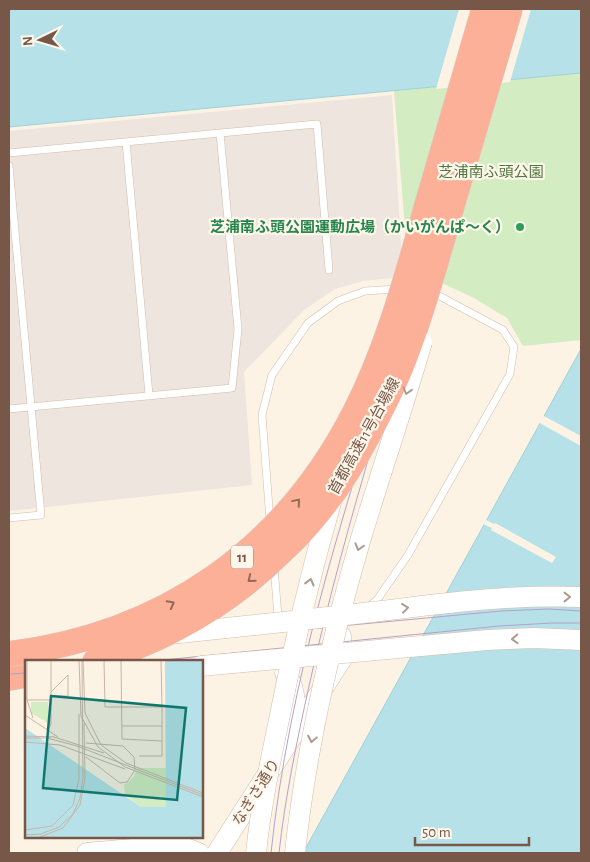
<svg xmlns="http://www.w3.org/2000/svg" width="590" height="862" font-family="'Alegreya Sans','Noto Sans JP',sans-serif">
<rect width="100%" height="100%" fill="#fdf3e4"/>
<path fill="#ede5de" d="M392,95L403,277L363,281L335,289L304,310L244,372L252,485L9,511V131Z"/>
<path fill="#d3ecc1" d="M581,73V340L523,346L507,318L474,298L427,276L409,278L394,91Z"/>
<path fill="#b7e1e8" stroke="#9dd1da" d="M9,9H581V73L9,127Z
M581,349V853H303Z"/>
<path fill="#fdf3e4" d="M459,9H531L510,82L436,89Z
M542,415L581,436V446L538,422Z
M486,520L494,524L495,523L556,557L552,563L491,530L492,528L483,524Z"/>
<g fill="none" stroke-linecap="round" stroke-linejoin="round">
<defs>
<path id="lane" d="M220,133L317,124L329,270
M126,142L149,395
M9,153L220,133L238,329L232,388L9,409
M9,166L41,515L9,518
M270,521L262,415L272,375L308,323L338,301L365,291L397,289
M274,567L278,616
M368,607L377,600L408,555L510,374L514,347L503,330L432,292"/>
<path id="secondary" d="M285,673C298,688 294,712 295,731
M87,853L178,845L199,853
M217,853L341,660V636"/>
<path id="highway" d="M9,678L26,675"/>
</defs>
<use href="#lane" stroke="#d1bcac" stroke-width="8"/>
<use href="#secondary" stroke="#d5bca9" stroke-width="21"/>
<use href="#highway" stroke="#d9d0cc" stroke-width="26"/>
<use href="#lane" stroke="#fff" stroke-width="7"/>
<use href="#secondary" stroke="#fff" stroke-width="20"/>
<use href="#highway" stroke="#fbb097" stroke-width="25"/>
<path stroke="#b6a1c8" stroke-width="1" d="M9,658L191,640L501,611L549,609L581,611
M154,661L499,626L552,623H581
M9,674L26,673
M271,853C289,681 343,515 394,351C429,237 460,123 493,9
M279,853C285,797 297,741 309,686C328,601 351,517 376,433"/>
<defs>
<path id="secondary-bridge" d="M170,634C240,627 311,619 381,611C447,603 514,594 581,597
M201,666L487,640L534,638L581,640
M256,853C261,805 271,758 281,710C295,639 312,568 332,499
M295,853C306,747 331,641 361,538C381,472 403,408 422,342"/>
<path id="highway-bridge" d="M9,654C162,635 283,552 354,414C388,348 407,276 427,205C446,140 465,74 484,9
M95,661C167,640 230,603 283,550C295,539 307,527 317,514C337,490 353,463 368,435C382,409 396,382 406,354C424,307 437,258 451,209C471,142 490,76 510,9"/>
</defs>
<use href="#secondary-bridge" stroke="#d5bca9" stroke-width="21" stroke-linecap="butt"/>
<use href="#highway-bridge" stroke="#d9d0cc" stroke-width="26" stroke-linecap="butt"/>
<use href="#secondary-bridge" stroke="#fff" stroke-width="20"/>
<use href="#highway-bridge" stroke="#fbb097" stroke-width="25"/>
</g>
<defs><path id="oneway-chevron" d="M-2-3.5L2.5 0L-2 3.5" fill="none" stroke-width="1.6" stroke-linecap="round" stroke-linejoin="round" transform="scale(1.25)"/></defs>
<g stroke="#ad9b91">
<use href="#oneway-chevron" transform="translate(407 391) rotate(107)"/>
<use href="#oneway-chevron" transform="translate(359 547) rotate(106)"/>
<use href="#oneway-chevron" transform="translate(310 582) rotate(-76)"/>
<use href="#oneway-chevron" transform="translate(567 597)"/>
<use href="#oneway-chevron" transform="translate(405 608) rotate(-7)"/>
<use href="#oneway-chevron" transform="translate(515 639) rotate(178)"/>
<use href="#oneway-chevron" transform="translate(312 739) rotate(101)"/>
</g>
<g stroke="#916a58">
<use href="#oneway-chevron" transform="translate(297 502) rotate(-50)"/>
<use href="#oneway-chevron" transform="translate(251 579) rotate(141)"/>
<use href="#oneway-chevron" transform="translate(171 604) rotate(-28)"/>
</g>
<circle fill="#2e9e5b" stroke="#fff7eb" stroke-width="2" cx="520" cy="227" r="5"/>
<g text-anchor="middle" stroke-width="4.5" stroke-linejoin="round" paint-order="stroke">
<rect fill="#fff7eb" stroke="#a08879" stroke-width="1" x="231" y="545.5" width="22" height="23" rx="4"/>
<g font-size="14" font-weight="bold" fill="#775848">
<text x="242" y="562">11</text>
</g>
<g font-size="15" fill="#4e783c" stroke="#fff7eb">
<text x="491" y="177">芝浦南ふ頭公園</text>
</g>
<g font-size="15" font-weight="bold" fill="#27864d" stroke="#fff7eb" text-anchor="end">
<text x="510" y="232">芝浦南ふ頭公園運動広場（かいがんぱ～く）</text>
</g>
<g font-size="15" fill="#775848" stroke="#fff7eb">
<text transform="translate(364 436) rotate(-61)" y="5">首都高速11号台場線</text>
<text transform="translate(256 792) rotate(-58)" y="5">なぎさ通り</text>
</g>
</g>
<g transform="translate(25 660)">
<rect width="178" height="178" fill="#fdf3e4"/>
<path d="M6,42H23V63L6,53ZM112,108H141V147H116L100,135L99,125L108,118Z" fill="#d3ecc1"/>
<path d="M140,0H177V177H0V68L116,147H141Z" fill="#b7e1e8"/>
<path fill="none" stroke="#c7b5a6" stroke-width="1" d="M2,0V40L8,58M54,0L56,56L73,87L100,107L178,137M58,0L60,53L76,85L101,103L178,133M79,0L80,47H137L136,0M96,0L97,79L137,81V47M26,32L43,15V36H26M2,40H26M0,55L33,77M97,66H137M23,70L26,64V0M0,76L29,77L79,93M0,78H22L52,86L178,135M0,82L35,85L100,109M61,83L98,86L109,97L110,110L102,122L95,123L61,97M114,96H137V81M0,170L27,166L48,145L54,119V54M0,175L16,174L34,167L48,154L55,138L58,118L57,0M15,177L38,168L55,145L60,118L59,63"/>
<path fill="#0f766e" fill-opacity="0.15" stroke="#0f766e" stroke-width="2.5" d="M26,36L161,48L152,140L18,128Z"/>
<rect width="178" height="178" fill="none" stroke="#775848" stroke-width="2.5"/>
</g>
<rect width="590" height="862" fill="none" stroke="#775848" stroke-width="20"/>
<g transform="translate(40 40) rotate(265)" stroke="#fff7eb" stroke-width="4" paint-order="stroke">
<path d="M0-4L9 19L0 12L-9 19Z" fill="#775848"/>
<text y="-8" font-size="14" font-weight="bold" text-anchor="middle" fill="#775848">N</text>
</g>
<path d="M415 837v8h114v-8" fill="none" stroke="#775848" stroke-width="2.5"/>
<text x="422" y="837" font-size="15" fill="#775848" stroke="#fff7eb" stroke-width="4" paint-order="stroke">50 m</text>
</svg>
